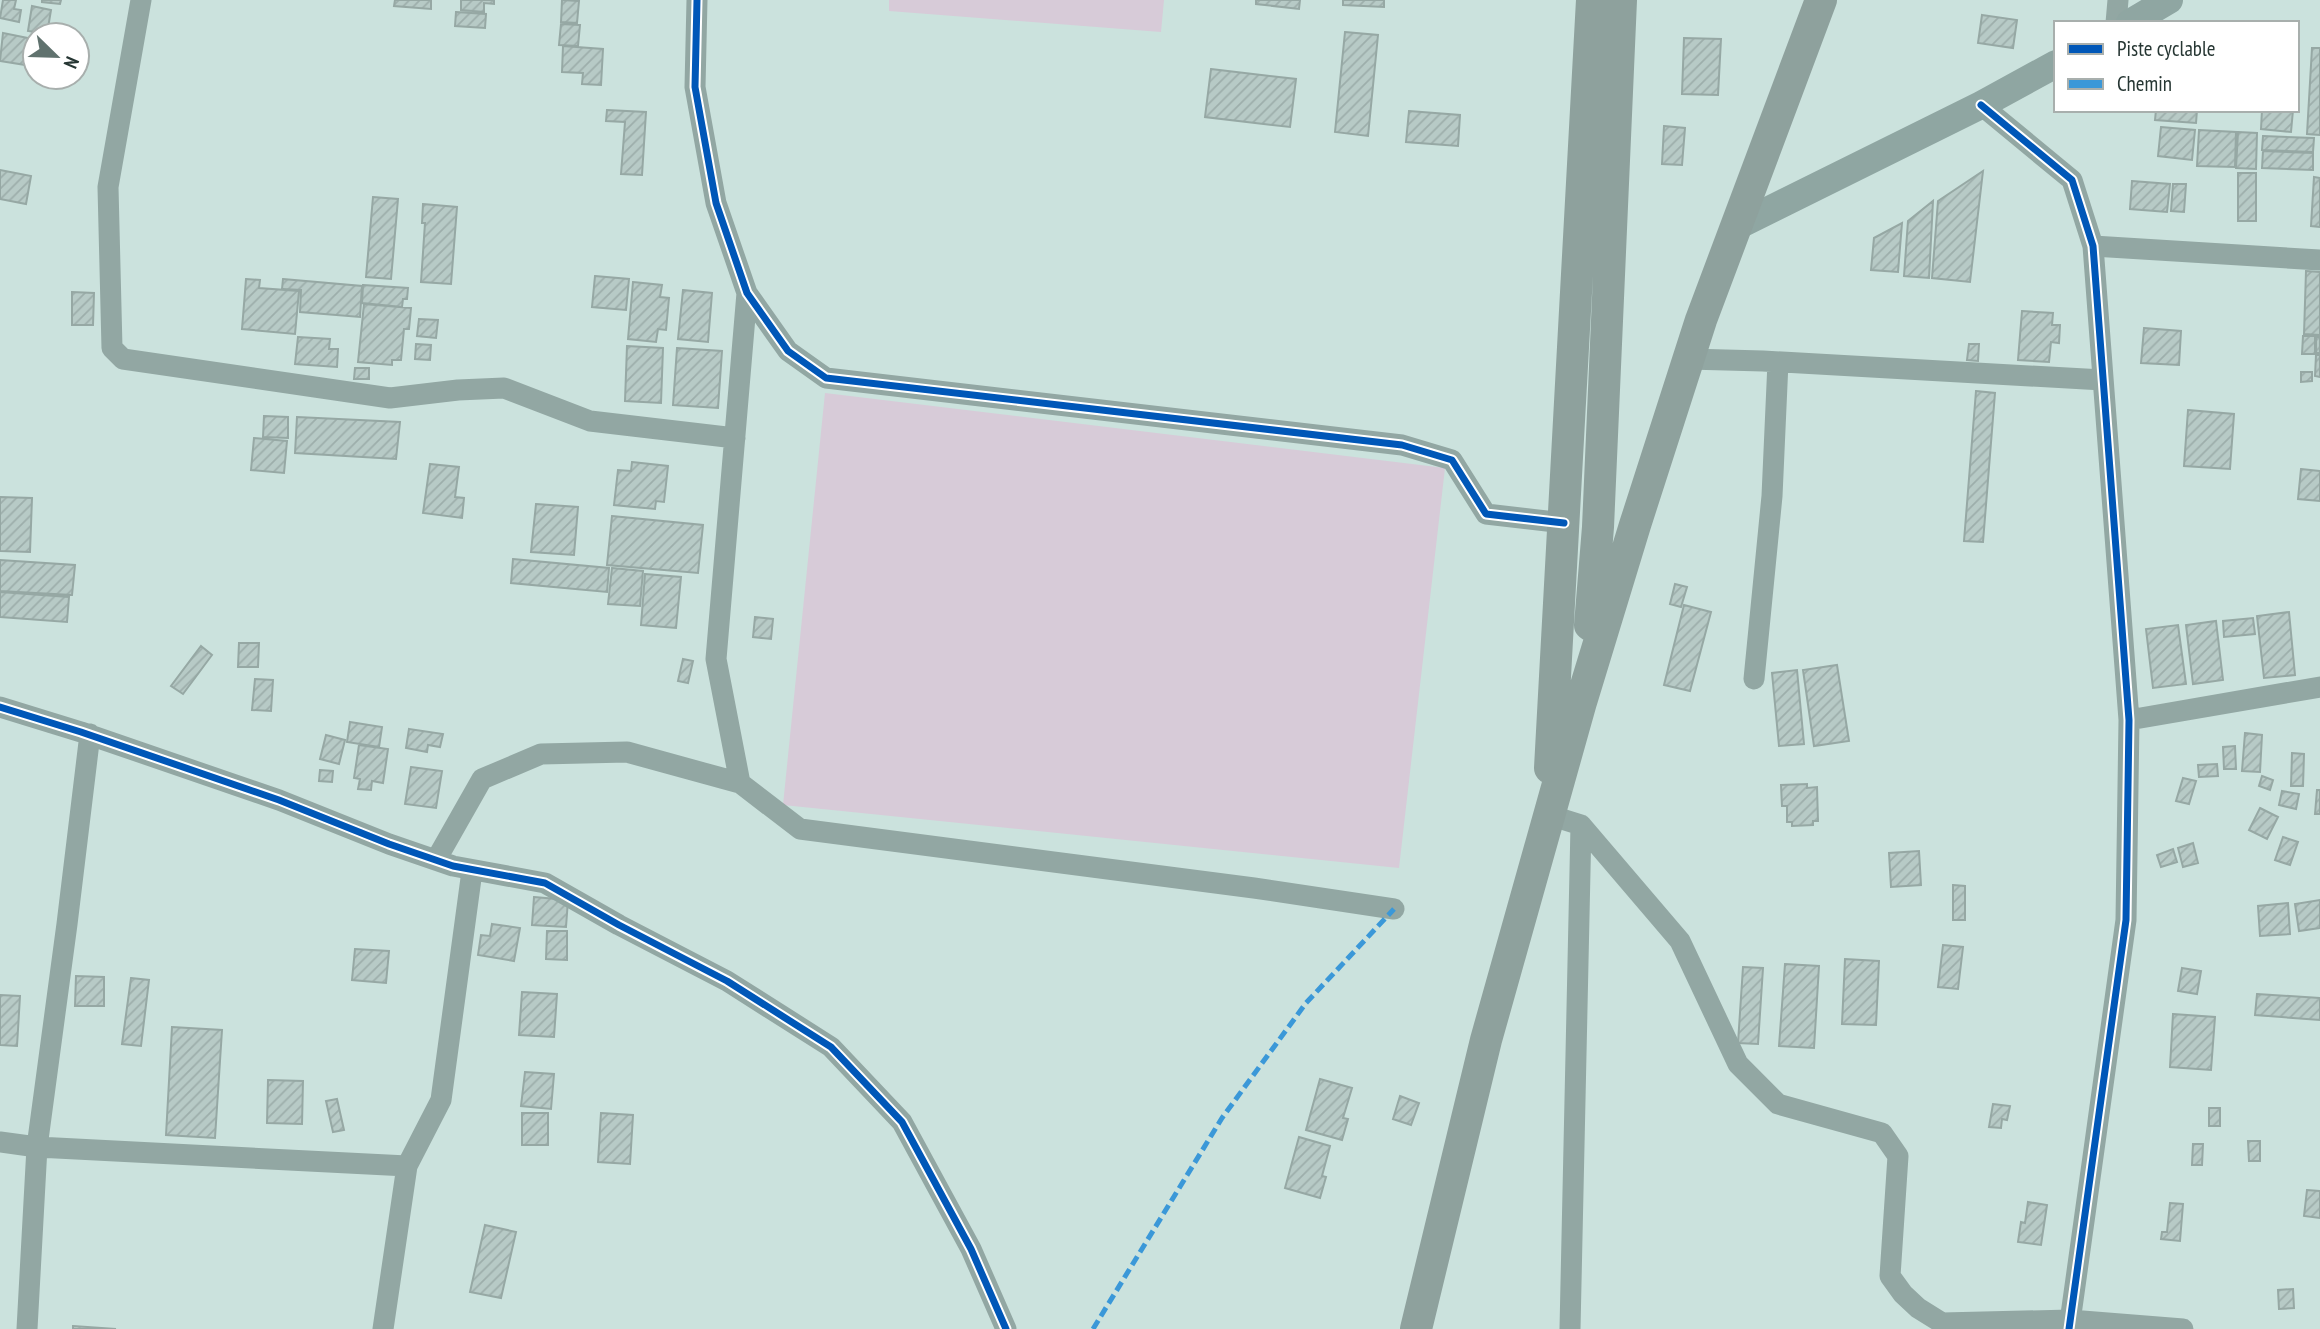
<svg xmlns="http://www.w3.org/2000/svg" width="2320" height="1329" font-family="'PT Sans Narrow',sans-serif">
<defs>
<pattern id="building-hatch" width="6" height="6" patternUnits="userSpaceOnUse" patternTransform="scale(1.75)"><rect width="6" height="6" fill="#b7cac6"/><path d="M-1 1l2-2M0 6l6-6M5 7l2-2" fill="none" stroke="#9daeab"/></pattern>
</defs>
<rect width="100%" height="100%" fill="#cbe2dd"/>
<path fill="#d7cbd8" d="M889,0H1164L1161,32L889,11Z
M825,393L1445,468L1399,868L783,805Z"/>
<path fill="url(#building-hatch)" stroke="#96a8a4" stroke-width="2" d="M3,0H16L14,9L21,10L19,22L0,18Z
M42,0H61L60,4L42,2Z
M395,0H431V9L394,6Z
M461,0H494V4L484,3V12L461,10Z
M562,0L579,1L577,23L561,22Z
M1256,0H1300L1299,9L1256,4Z
M1343,0H1384V7L1343,5Z
M32,6L51,10L47,34L28,31Z
M456,12L486,14L485,28L455,26Z
M1982,15L2017,20L2013,48L1978,43Z
M561,24L580,25L578,46L559,45Z
M1345,32L1378,35L1368,136L1335,132Z
M3,33L28,38L26,48L35,50L32,66L0,61Z
M1684,38L1721,39L1718,95L1682,94Z
M563,46L603,49L601,85L582,84L583,73L562,72Z
M2312,48H2320V135L2307,134Z
M1211,69L1296,79L1290,127L1205,117Z
M607,110L646,112L642,175L621,174L625,122L606,121Z
M2156,110H2197L2196,123L2155,120Z
M2262,110H2293L2291,132L2261,129Z
M1409,111L1460,115L1458,146L1406,142Z
M1664,126L1685,128L1682,165L1662,164Z
M2161,127L2195,130L2192,160L2158,156Z
M2199,130L2236,132L2235,167L2197,166Z
M2238,132L2257,133L2256,169L2236,168Z
M2263,136L2314,138L2313,152L2262,150Z
M2263,151L2313,153V170L2262,168Z
M0,170L31,176L26,204L0,199Z
M1983,171L1970,282L1932,278L1938,201Z
M2238,173H2256V221H2238Z
M2314,177L2320,178V227L2311,226Z
M2132,181L2170,184L2167,212L2130,209Z
M2173,184H2186L2184,212L2171,211Z
M373,197L398,199L391,279L366,277Z
M1933,201L1929,278L1904,276L1908,221Z
M423,204L457,207L451,284L421,282L425,223H422Z
M1902,223L1898,272L1871,270L1874,238Z
M2306,271L2320,272V335L2304,334Z
M595,276L629,279L626,310L592,307Z
M246,279L260,280L259,288L299,291L295,334L242,329Z
M283,279L362,286L360,317L300,312L301,290L282,289Z
M633,282L662,285L660,297L669,298L666,330L658,329L656,342L628,339Z
M363,285L408,288L407,299H403L402,307L362,303Z
M683,290L712,293L708,342L678,339Z
M72,292L94,293L93,325H72Z
M364,304L411,308L409,329H404L401,360H392V365L358,362Z
M2022,311L2053,313L2052,325H2060L2059,343L2051,342L2049,362L2018,360Z
M419,319L438,320L436,338L417,336Z
M2144,328L2181,331L2179,365L2141,363Z
M2303,336H2315V354H2302Z
M298,337L330,339L329,349H338L337,367L295,364Z
M2316,337H2320V353H2316Z
M416,344L431,345L430,360L415,359Z
M1969,344H1979L1978,361L1967,360Z
M627,346L663,348L661,403L625,401Z
M677,348L722,351L718,408L673,405Z
M2316,355H2320V377L2315,376Z
M355,368H369V379H354Z
M2301,372H2312V381L2301,382Z
M1976,391L1995,393L1983,542L1964,541Z
M2188,410L2234,414L2230,469L2184,466Z
M264,416L288,417V438L263,437Z
M297,417L400,422L396,459L295,453Z
M254,438L287,441L284,473L251,470Z
M632,462L668,466L664,502L656,501L655,509L614,505L618,470L631,471Z
M430,464L459,467L455,497L464,498L462,518L423,513Z
M2301,469L2320,471V501L2298,499Z
M0,497L32,498L30,552L0,551Z
M536,504L578,507L574,555L531,552Z
M612,516L703,525L698,573L607,565Z
M513,559L609,568L607,592L511,583Z
M0,560L75,565L72,595L0,591Z
M612,568L643,571L640,606L608,604Z
M645,574L681,577L676,628L641,625Z
M1675,584L1687,587L1681,607L1670,604Z
M0,592L69,597L67,622L0,617Z
M1684,605L1711,612L1690,691L1664,685Z
M2289,612L2295,675L2264,678L2257,616Z
M755,617L773,619L771,639L753,637Z
M2253,618L2255,634L2224,637L2223,621Z
M2216,621L2223,680L2193,684L2186,625Z
M2178,625L2186,684L2153,688L2146,629Z
M239,643H259L258,667H238Z
M201,646L212,655L183,694L171,686Z
M683,659L693,661L688,683L678,681Z
M1837,665L1849,741L1814,746L1803,670Z
M1797,670L1804,744L1779,746L1772,673Z
M255,679L273,680L271,711L252,710Z
M350,722L382,727L379,747L347,742Z
M409,729L443,734L440,747L428,745L427,752L406,748Z
M2245,733L2262,735L2260,772L2242,771Z
M326,735L345,740L339,764L320,759Z
M359,745L388,749L383,783L372,781L371,790L358,789L360,779L354,778Z
M2235,746L2236,769H2224L2223,747Z
M2292,753L2304,754L2303,786H2291Z
M2217,764L2218,776L2199,777L2198,765Z
M411,767L442,771L436,808L405,804Z
M320,770L333,771L332,782L319,781Z
M2262,776L2273,780L2270,790L2259,786Z
M2183,778L2196,781L2189,804L2176,801Z
M1807,784V788L1817,787L1818,821H1813V825L1792,826V822H1787V806H1782L1781,785Z
M2317,790H2320V814H2315Z
M2282,791L2299,794L2296,809L2279,805Z
M2260,808L2278,817L2267,839L2249,830Z
M2283,837L2298,842L2290,865L2275,860Z
M2193,843L2198,863L2183,867L2178,848Z
M2173,849L2177,862L2161,867L2157,855Z
M1919,851L1921,885L1891,887L1889,853Z
M1953,885L1965,886V920H1953Z
M534,897L568,900L566,927L532,925Z
M2320,900V928L2299,931L2295,904Z
M2288,903L2290,934L2260,936L2258,906Z
M492,924L520,928L514,961L478,955L481,935L490,936Z
M547,931H567V960L546,959Z
M1943,945L1963,947L1958,989L1938,987Z
M355,949L389,951L386,983L352,980Z
M1845,959L1879,961L1876,1025L1842,1024Z
M1785,964L1819,966L1814,1048L1779,1046Z
M1743,967L1763,968L1758,1044L1738,1043Z
M2182,968L2201,971L2197,994L2178,991Z
M76,976L104,977V1006H75Z
M131,978L149,980L141,1046L122,1044Z
M522,992L557,994L554,1037L519,1035Z
M2257,994L2320,998V1020L2255,1015Z
M0,995L20,996L17,1046L0,1045Z
M2173,1014L2215,1017L2211,1070L2170,1067Z
M172,1027L222,1030L215,1138L166,1135Z
M525,1072L554,1074L551,1109L521,1106Z
M1320,1079L1352,1088L1343,1118L1348,1119L1342,1140L1306,1130Z
M268,1080L303,1081L302,1124L267,1123Z
M1400,1096L1419,1103L1411,1125L1393,1119Z
M337,1099L344,1130L333,1132L326,1101Z
M1993,1104L2010,1106L2007,1120L2002,1119L2001,1128L1989,1127Z
M2209,1108H2220V1126H2209Z
M522,1113H548V1145H522Z
M601,1113L633,1115L630,1164L598,1162Z
M1299,1137L1330,1146L1322,1176L1326,1177L1320,1198L1285,1188Z
M2248,1141H2260V1161H2249Z
M2193,1144H2203L2202,1165H2192Z
M2307,1190L2320,1191V1218L2304,1216Z
M2028,1202L2047,1205L2041,1245L2018,1242L2021,1222L2025,1223Z
M2170,1203L2183,1204L2180,1241L2161,1239L2162,1232H2167Z
M485,1225L516,1232L501,1298L470,1292Z
M2293,1289L2294,1308L2279,1309L2278,1290Z
M73,1326L116,1329H73Z"/>
<g fill="none" stroke-linecap="round" stroke-linejoin="round">
<path stroke="#92a7a3" stroke-width="21" d="M141,0L108,187L112,348L123,359L390,398L458,390L504,388L590,421L735,438
M697,0L695,87L716,203L747,293L788,351L826,378L1402,445L1452,460L1486,514L1564,523
M2116,23L2118,0
M1981,105L2072,180L2093,246L2129,720L2126,920L2069,1329
M2093,246L2320,260
M1688,359L1763,361L2103,380
M1754,679L1772,496L1778,362
M0,707L81,732L279,800L389,844L453,866L545,883L619,925L727,981L831,1047L902,1122L971,1249L1006,1329
M2129,720L2320,687
M740,783L716,659L747,293
M1549,815L1581,825L1570,1329
M1581,825L1680,941L1738,1064L1778,1104L1882,1133L1898,1156L1890,1276L1903,1294L1918,1308L1942,1323L2070,1320L2183,1329
M436,860L482,779L541,754L627,752L740,783L800,829L1254,888L1394,909
M0,1142L37,1147L407,1166
M27,1329L37,1147L67,924L90,734
M383,1329L407,1166L441,1100L472,871"/>
<path stroke="#8fa6a2" stroke-width="28" d="M2130,23L2169,0
M1735,227L1981,105L2056,64"/>
<path stroke="#8ea19d" stroke-width="32" d="M1590,625L1598,527L1621,0
M1550,768L1592,0
M1416,1329L1486,1040L1581,702L1635,525L1701,320L1821,0"/>
<path stroke="#3b98d8" stroke-width="5" stroke-dasharray="10 5" stroke-linecap="butt" d="M1093,1329L1222,1118L1306,1003L1394,909"/>
<defs>
<path id="cycleway" d="M697,0L695,87L716,203L747,293L788,351L826,378L1402,445L1452,460L1486,514L1564,523
M1981,105L2072,180L2093,246L2129,720L2126,920L2069,1329
M0,707L81,732L279,800L389,844L453,866L545,883L619,925L727,981L831,1047L902,1122L971,1249L1006,1329"/>
</defs>
<use href="#cycleway" stroke="#fff" stroke-width="11"/>
<use href="#cycleway" stroke="#0057b8" stroke-width="7"/>
</g>
<rect x="2054" y="21" width="245" height="91" fill="#ffffff" stroke="#a8afad" stroke-width="2"/>
<rect x="2068" y="44" width="35" height="10" fill="#0057b8" stroke="#a8afad" stroke-width="2"/>
<text x="2117" y="56" font-size="21" fill="#263633">Piste cyclable</text>
<rect x="2068" y="79" width="35" height="10" fill="#3b98d8" stroke="#a8afad" stroke-width="2"/>
<text x="2117" y="91" font-size="21" fill="#263633">Chemin</text>
<g transform="translate(56 56) rotate(113)"><circle r="33" fill="#ffffff" stroke="#a8afad" stroke-width="2"/>
<path d="M0-5L12 26L0 18L-12 26Z" fill="#60726e"/>
<text y="-10" font-size="19" font-weight="bold" text-anchor="middle" fill="#263633">N</text>
</g>
</svg>
